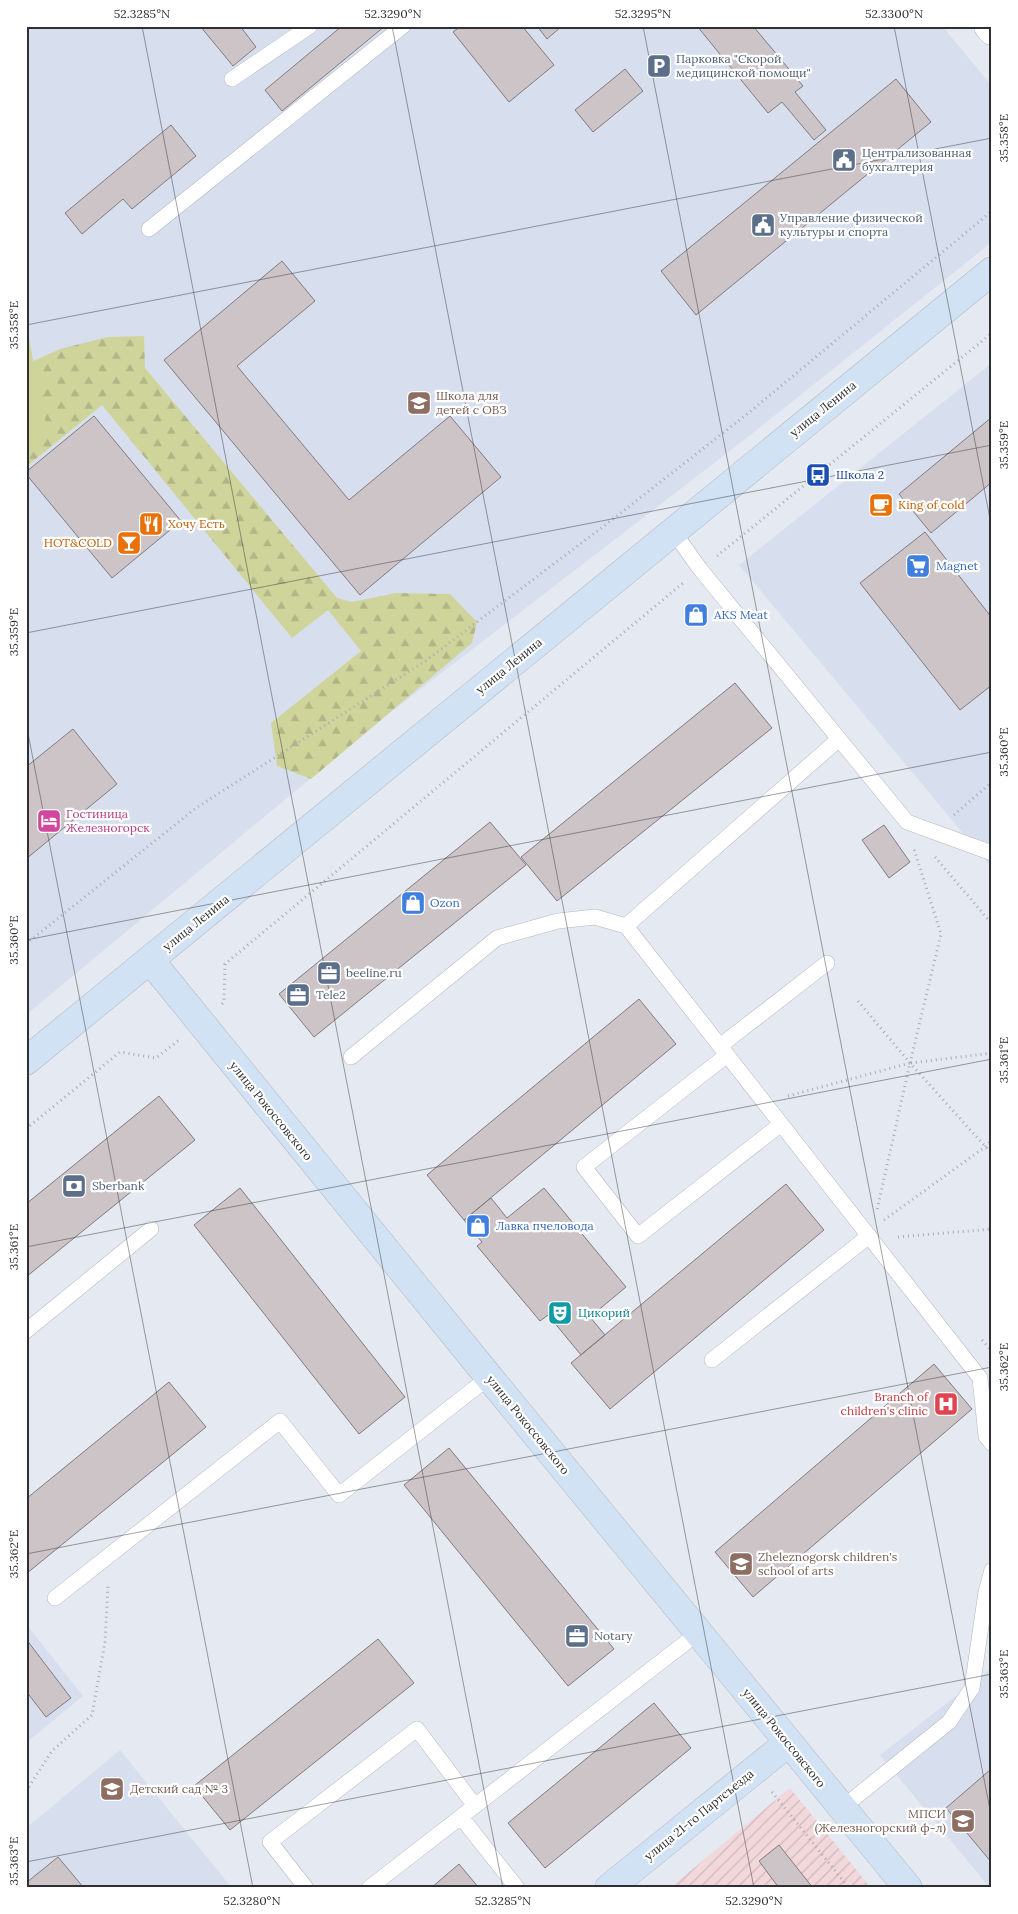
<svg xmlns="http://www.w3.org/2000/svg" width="1018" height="1914" font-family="Lora,serif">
<defs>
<pattern id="industrial-furrows" width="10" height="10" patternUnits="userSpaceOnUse" patternTransform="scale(1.25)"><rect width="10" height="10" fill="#f2d7db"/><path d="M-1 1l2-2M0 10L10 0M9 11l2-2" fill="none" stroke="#d0b9bc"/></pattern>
<pattern id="forest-firs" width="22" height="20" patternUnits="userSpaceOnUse" patternTransform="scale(1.25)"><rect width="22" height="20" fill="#cfd49b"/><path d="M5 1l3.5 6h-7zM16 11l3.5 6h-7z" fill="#b2b686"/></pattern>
</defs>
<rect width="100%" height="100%" fill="#e5e9f1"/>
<path fill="#d7dfee" d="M26,26H942L992,86V242L744,440L387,715L26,1015V446L47,429L26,324Z
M992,363V868L739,565Z
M26,1624L83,1696L26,1743Z
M992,1668V1888H990L880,1755Z
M120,1750L232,1888H26V1828Z"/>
<path fill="url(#industrial-furrows)" d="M790,1788L871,1888H670Z"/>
<path fill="url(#forest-firs)" d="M144,336L145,368L337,598L352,602L396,593L450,594L477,622L472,643L311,779L277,766L271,723L361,651L328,610L292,638L102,405L26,467V418L31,362L60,349L108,337Z"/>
<path fill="#cfd49b" d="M26,324L47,429L26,446Z"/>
<path fill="#cdc4c8" stroke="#827a7e" d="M200,26H240L256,47L233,66Z
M342,26H385L282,111L265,90Z
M461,26H522L554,65L509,102L453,32Z
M537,26H562L547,39Z
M697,26H753L803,86L795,92L826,130L814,140L782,102L768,113Z
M625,69L643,91L593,132L575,110Z
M896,79L931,122L696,315L661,271Z
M171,125L196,156L132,209L123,199L82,234L65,213Z
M282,261L315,301L237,366L349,500L450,416L501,477L360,595L164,360Z
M94,416L181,521L112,578L26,474V472Z
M992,417V482L931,533L899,494Z
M925,532L992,618V685L960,710L860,583Z
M735,683L772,728L557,901L521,857Z
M73,729L117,784L26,859V767Z
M490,822L526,865L314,1037L279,994Z
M884,825L910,862L889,878L862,840Z
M639,999L676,1044L464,1220L427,1175Z
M159,1096L195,1140L26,1277V1204Z
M786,1184L824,1230L610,1409L571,1363Z
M240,1188L405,1397L359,1434L194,1225Z
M544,1188L626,1287L590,1317L605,1335L581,1355L548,1315L540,1321L477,1246L482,1242L464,1220L491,1198L507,1218Z
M934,1364L972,1409L753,1597L715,1552Z
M169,1382L206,1427L26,1574V1499Z
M449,1448L614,1649L568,1686L404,1485Z
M26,1639L71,1698L46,1717L26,1691Z
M378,1639L414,1683L230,1830L194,1786Z
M654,1703L691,1748L545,1868L508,1823Z
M990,1770L992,1772V1863L946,1808Z
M779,1845L813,1888H779L759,1861Z
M58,1857L84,1888H26V1883Z
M459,1864L479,1888H431Z"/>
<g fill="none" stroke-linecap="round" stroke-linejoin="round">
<defs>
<path id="lane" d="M232,79L310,26
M149,229L403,26
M673,531L700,569L907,822L992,853
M626,926L980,1378L986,1436L992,1444
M720,1046L827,963
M727,1055L584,1167L638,1236L781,1124
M351,1057L497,938L558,921L595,917L626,926L839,739
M26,1331L151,1229
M712,1360L869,1236
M55,1598L280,1421L339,1495L489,1377
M842,1808L949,1722L972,1688L986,1592L992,1570
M461,1817L517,1888
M306,1888L270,1842L417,1729L475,1806
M369,1888L698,1633"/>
<path id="street" d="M988,26L992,31"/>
<path id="secondary" d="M150,960L489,1377L908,1888
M26,1061L992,271
M609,1888L788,1743"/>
</defs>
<use href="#lane" stroke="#b4b8c0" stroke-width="16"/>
<use href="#street" stroke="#b4b8c0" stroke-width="29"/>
<use href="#secondary" stroke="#b4b8c0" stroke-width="29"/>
<path stroke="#a9acb3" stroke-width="3" stroke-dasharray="1 4" stroke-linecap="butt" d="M717,556L992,333
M954,815L992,782
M935,857L992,924
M26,944L196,808L424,662L608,523L746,415L992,211
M858,1001L910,1063L992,1154
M222,1004L224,1002L225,964L683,583
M910,1063L941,934L914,849
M911,1063L992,1053
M788,1096L910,1063L877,1210
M26,1129L120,1052L156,1058L179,1040
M884,1220L985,1147L992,1140
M898,1237L992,1229
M982,1340L992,1351
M26,1791L52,1751L92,1715L105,1642L108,1586
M772,1792L849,1888"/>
<use href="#lane" stroke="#fff" stroke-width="15"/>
<use href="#street" stroke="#fff" stroke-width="28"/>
<use href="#secondary" stroke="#d0e2f3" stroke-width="28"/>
</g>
<path fill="none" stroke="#2f3033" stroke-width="1" stroke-opacity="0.45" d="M142,26L503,1888M392,26L754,1888M643,26L992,1820M894,26L992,529M26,325L992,138M26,633L992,445M26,723L253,1888M26,940L992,752M26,1247L992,1059M26,1554L992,1367M26,1862L992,1674"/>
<defs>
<symbol id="parking-square" viewBox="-11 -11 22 22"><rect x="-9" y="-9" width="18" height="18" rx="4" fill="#5c6f8a" stroke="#fff"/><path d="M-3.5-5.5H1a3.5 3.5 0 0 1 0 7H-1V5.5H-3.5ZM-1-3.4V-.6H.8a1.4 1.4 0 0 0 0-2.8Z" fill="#fff"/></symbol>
<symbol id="civic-square" viewBox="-11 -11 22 22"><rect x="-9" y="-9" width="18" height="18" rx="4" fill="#5c6f8a" stroke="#fff"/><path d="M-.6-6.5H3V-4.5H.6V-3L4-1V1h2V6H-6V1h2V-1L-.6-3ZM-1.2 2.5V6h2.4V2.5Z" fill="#fff"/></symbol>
<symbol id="school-square" viewBox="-11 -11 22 22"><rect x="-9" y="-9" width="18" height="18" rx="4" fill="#8d6e63" stroke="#fff"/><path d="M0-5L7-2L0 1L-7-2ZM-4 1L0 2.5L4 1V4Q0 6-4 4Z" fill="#fff"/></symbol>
<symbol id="bus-square" viewBox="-11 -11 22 22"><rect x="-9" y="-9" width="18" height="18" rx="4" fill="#1a4fb4" stroke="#fff"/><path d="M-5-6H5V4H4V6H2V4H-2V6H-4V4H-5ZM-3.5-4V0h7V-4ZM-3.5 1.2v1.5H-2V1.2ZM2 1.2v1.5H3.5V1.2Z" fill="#fff"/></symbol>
<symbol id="cafe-square" viewBox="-11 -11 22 22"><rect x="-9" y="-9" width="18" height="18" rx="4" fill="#e8710a" stroke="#fff"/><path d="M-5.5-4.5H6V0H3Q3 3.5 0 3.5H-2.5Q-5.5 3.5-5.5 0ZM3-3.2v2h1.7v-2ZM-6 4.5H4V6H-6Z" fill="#fff"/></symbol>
<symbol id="restaurant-square" viewBox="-11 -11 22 22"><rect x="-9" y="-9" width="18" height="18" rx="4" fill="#e8710a" stroke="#fff"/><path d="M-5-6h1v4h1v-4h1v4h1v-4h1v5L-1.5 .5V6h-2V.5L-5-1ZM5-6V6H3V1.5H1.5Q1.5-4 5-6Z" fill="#fff"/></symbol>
<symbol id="bar-square" viewBox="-11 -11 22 22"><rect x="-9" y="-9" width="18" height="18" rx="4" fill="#e8710a" stroke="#fff"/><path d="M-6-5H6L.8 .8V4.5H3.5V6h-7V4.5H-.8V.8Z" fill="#fff"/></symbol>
<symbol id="supermarket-square" viewBox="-11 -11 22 22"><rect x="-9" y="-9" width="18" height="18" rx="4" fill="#3f7fe0" stroke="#fff"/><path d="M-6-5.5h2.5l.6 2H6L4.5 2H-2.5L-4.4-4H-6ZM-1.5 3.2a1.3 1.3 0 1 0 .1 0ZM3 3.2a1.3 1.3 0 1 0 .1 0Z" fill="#fff"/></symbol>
<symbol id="shop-square" viewBox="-11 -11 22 22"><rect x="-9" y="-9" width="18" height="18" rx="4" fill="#3f7fe0" stroke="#fff"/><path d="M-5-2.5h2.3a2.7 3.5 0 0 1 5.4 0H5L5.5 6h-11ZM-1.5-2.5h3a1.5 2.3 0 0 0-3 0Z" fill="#fff"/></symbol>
<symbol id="hotel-square" viewBox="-11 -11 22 22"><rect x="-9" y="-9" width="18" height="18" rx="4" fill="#d1479c" stroke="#fff"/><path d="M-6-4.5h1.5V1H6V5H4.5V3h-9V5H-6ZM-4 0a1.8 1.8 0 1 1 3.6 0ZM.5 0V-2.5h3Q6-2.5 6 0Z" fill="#fff"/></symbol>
<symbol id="office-square" viewBox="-11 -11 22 22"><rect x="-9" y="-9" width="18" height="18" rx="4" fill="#5c6f8a" stroke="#fff"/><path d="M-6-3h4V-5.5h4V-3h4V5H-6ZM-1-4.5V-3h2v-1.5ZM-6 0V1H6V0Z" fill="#fff"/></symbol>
<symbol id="bank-square" viewBox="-11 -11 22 22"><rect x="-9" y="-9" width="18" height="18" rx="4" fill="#5c6f8a" stroke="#fff"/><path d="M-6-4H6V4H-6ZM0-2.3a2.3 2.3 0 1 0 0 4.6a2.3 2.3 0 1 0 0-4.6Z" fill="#fff"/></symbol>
<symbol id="theatre-square" viewBox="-11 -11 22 22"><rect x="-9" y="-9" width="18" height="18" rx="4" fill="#0f9aa8" stroke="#fff"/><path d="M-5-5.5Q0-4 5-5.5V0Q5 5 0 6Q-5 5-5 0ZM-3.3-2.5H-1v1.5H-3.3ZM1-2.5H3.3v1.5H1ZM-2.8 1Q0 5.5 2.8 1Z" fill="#fff"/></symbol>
<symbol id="hospital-square" viewBox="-11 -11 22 22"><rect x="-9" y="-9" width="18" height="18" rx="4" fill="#e0444e" stroke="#fff"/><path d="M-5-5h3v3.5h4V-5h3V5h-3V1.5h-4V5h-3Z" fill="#fff"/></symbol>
<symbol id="university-square" viewBox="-11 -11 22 22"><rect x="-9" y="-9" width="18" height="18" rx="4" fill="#8d6e63" stroke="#fff"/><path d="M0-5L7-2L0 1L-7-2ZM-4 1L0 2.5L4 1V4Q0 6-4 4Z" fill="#fff"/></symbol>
</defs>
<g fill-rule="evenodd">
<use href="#parking-square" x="645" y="52" width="28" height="28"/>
<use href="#civic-square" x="830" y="146" width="28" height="28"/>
<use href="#civic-square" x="749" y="211" width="28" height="28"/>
<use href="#school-square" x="405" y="389" width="28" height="28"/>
<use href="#bus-square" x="804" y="461" width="28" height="28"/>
<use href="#cafe-square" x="867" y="491" width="28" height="28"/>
<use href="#restaurant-square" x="137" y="510" width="28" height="28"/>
<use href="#bar-square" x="115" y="529" width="28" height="28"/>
<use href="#supermarket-square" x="904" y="552" width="28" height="28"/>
<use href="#shop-square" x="682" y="601" width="28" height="28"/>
<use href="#hotel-square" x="35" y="807" width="28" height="28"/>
<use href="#shop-square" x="399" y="889" width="28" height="28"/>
<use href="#office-square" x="315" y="959" width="28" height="28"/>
<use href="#office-square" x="284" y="981" width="28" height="28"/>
<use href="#bank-square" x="60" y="1172" width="28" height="28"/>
<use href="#shop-square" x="464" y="1212" width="28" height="28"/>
<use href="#theatre-square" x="546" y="1299" width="28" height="28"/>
<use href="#hospital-square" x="932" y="1390" width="28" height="28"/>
<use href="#school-square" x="727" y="1550" width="28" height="28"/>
<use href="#office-square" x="563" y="1622" width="28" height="28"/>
<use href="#school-square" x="98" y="1775" width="28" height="28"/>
<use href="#university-square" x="949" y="1807" width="28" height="28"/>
</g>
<g text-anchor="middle" stroke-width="4.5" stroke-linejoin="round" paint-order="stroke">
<g font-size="12" fill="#4e5e75" stroke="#fff" text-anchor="start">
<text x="676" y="63">Парковка "Скорой<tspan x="676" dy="14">медицинской помощи"</tspan></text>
<text x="862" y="157">Централизованная<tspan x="862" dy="14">бухгалтерия</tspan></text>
<text x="780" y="222">Управление физической<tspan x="780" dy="14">культуры и спорта</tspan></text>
<text x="346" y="977">beeline.ru</text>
<text x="316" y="999">Tele2</text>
<text x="92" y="1190">Sberbank</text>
<text x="594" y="1640">Notary</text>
</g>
<g font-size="12" fill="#785e54" stroke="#fff" text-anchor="start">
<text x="436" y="400">Школа для<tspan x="436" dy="14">детей с ОВЗ</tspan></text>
<text x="758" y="1561">Zheleznogorsk children's<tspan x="758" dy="14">school of arts</tspan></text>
<text x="130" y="1793">Детский сад № 3</text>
<text x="946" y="1818" text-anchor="end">МПСИ<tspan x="946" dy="14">(Железногорский ф-л)</tspan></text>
</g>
<g font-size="12" fill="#2f3033" stroke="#fff">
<text transform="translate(823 409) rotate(-39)" y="4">улица Ленина</text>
<text transform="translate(509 666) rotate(-39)" y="4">улица Ленина</text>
<text transform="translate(196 923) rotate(-39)" y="4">улица Ленина</text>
<text transform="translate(271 1111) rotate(51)" y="4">улица Рокоссовского</text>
<text transform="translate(528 1425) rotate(51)" y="4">улица Рокоссовского</text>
<text transform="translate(784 1738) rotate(51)" y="4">улица Рокоссовского</text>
<text transform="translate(699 1815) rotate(-39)" y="4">улица 21-го Партсъезда</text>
</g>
<g font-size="12" fill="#164399" stroke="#fff" text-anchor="start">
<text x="836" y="479">Школа 2</text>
</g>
<g font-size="12" fill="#c56008" stroke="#fff" text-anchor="start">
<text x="898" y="509">King of cold</text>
<text x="168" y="528">Хочу Есть</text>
<text x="112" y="547" text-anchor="end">HOT&amp;COLD</text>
</g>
<g font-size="12" fill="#366cbe" stroke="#fff" text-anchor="start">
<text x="936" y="570">Magnet</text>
<text x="714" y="619">AKS Meat</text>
<text x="430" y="907">Ozon</text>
<text x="496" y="1230">Лавка пчеловода</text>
</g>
<g font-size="12" fill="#b23c85" stroke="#fff" text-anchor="start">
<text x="66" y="818">Гостиница<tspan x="66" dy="14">Железногорск</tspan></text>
</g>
<g font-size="12" fill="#0d838f" stroke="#fff" text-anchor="start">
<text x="578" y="1317">Цикорий</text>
</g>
<g font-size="12" fill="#be3a42" stroke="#fff" text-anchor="end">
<text x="928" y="1401">Branch of<tspan x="928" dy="14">children's clinic</tspan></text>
</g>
</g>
<rect width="1018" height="1914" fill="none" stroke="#ffffff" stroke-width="55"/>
<rect x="28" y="28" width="962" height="1858" fill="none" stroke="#2f3033" stroke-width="2"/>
<g font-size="12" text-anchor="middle" fill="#2f3033">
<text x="142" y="18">52.3285°N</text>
<text x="393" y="18">52.3290°N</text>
<text x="643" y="18">52.3295°N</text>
<text x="894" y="18">52.3300°N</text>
<text transform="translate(1004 138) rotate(-90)" y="4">35.358°E</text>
<text transform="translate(14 325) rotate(-90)" y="4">35.358°E</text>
<text transform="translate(1004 445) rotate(-90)" y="4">35.359°E</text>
<text transform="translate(14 632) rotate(-90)" y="4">35.359°E</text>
<text transform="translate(1004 752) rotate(-90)" y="4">35.360°E</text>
<text transform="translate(14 940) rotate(-90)" y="4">35.360°E</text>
<text transform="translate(1004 1060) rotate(-90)" y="4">35.361°E</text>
<text transform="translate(14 1247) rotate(-90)" y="4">35.361°E</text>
<text transform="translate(1004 1367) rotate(-90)" y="4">35.362°E</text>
<text transform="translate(14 1554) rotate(-90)" y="4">35.362°E</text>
<text transform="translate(1004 1674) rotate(-90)" y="4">35.363°E</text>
<text transform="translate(14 1861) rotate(-90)" y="4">35.363°E</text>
<text x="252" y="1905">52.3280°N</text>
<text x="503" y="1905">52.3285°N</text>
<text x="754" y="1905">52.3290°N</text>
</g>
</svg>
